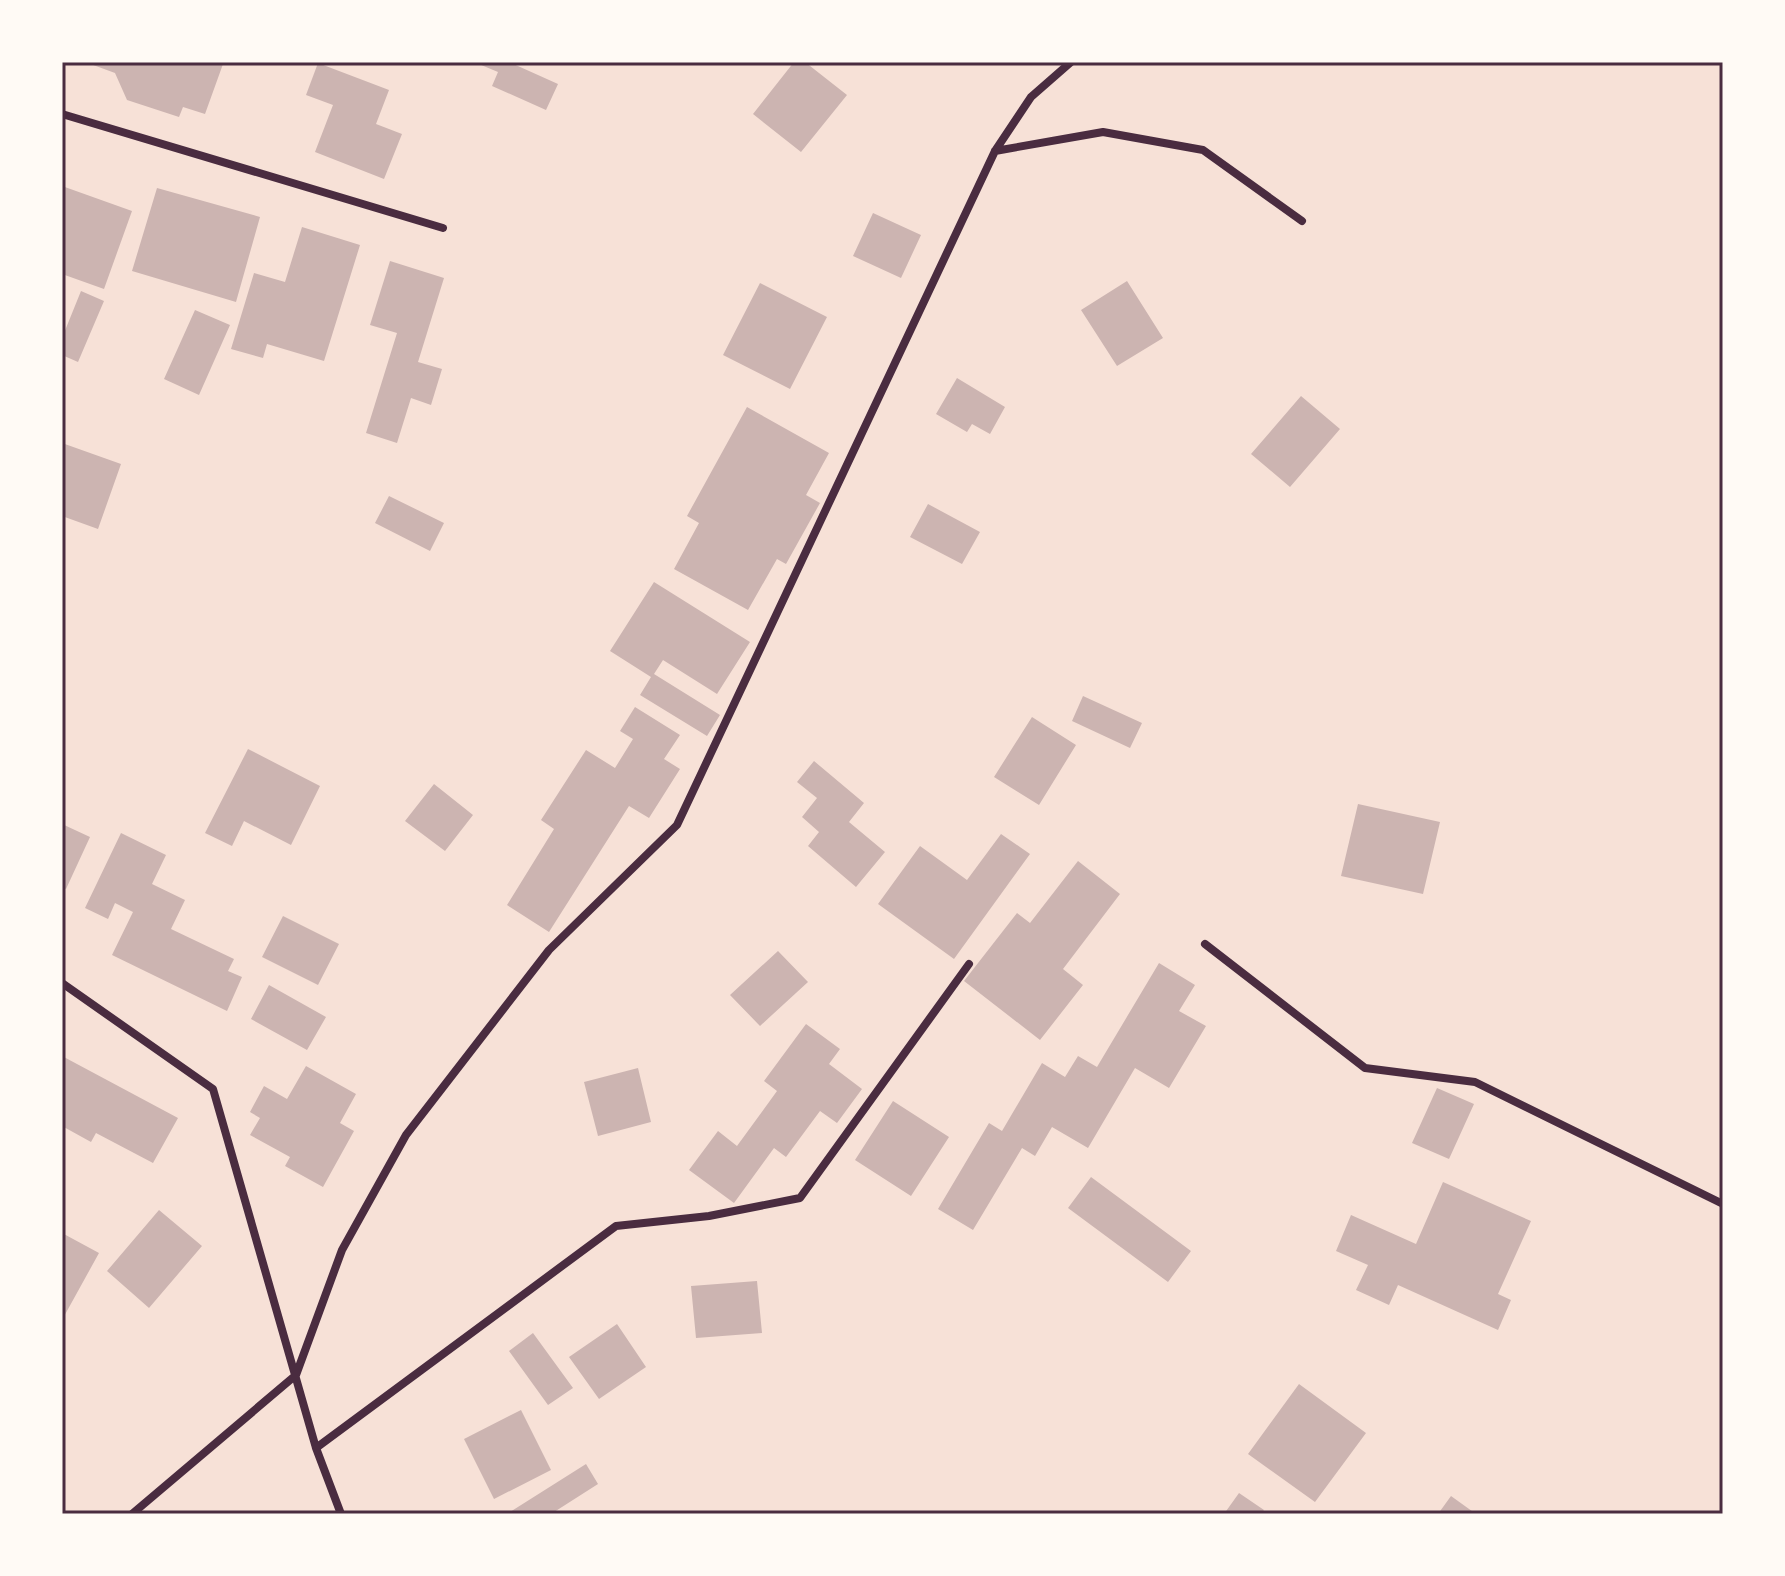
<svg xmlns="http://www.w3.org/2000/svg" width="1785" height="1576" font-family="'PT Sans',sans-serif">
<rect width="100%" height="100%" fill="#f7e1d7"/>
<path fill="#ccb4b1" d="M85,62H216L223,64L205,114L183,107L179,117L127,100L115,73Z
M474,62H509L558,84L546,110L492,86L498,72Z
M794,62H805L847,95L801,152L753,114Z
M318,63L389,90L376,124L402,134L384,179L315,152L333,105L306,95Z
M62,186L132,211L104,289L62,274Z
M157,188L260,217L236,302L132,271Z
M873,213L921,235L901,278L853,256Z
M302,227L360,245L324,361L267,344L263,358L231,349L254,273L285,282Z
M390,261L444,278L418,362L442,369L431,405L411,398L397,443L366,433L397,333L370,325Z
M1127,281L1163,338L1117,366L1081,310Z
M760,283L827,317L790,389L723,355Z
M81,291L104,301L78,362L62,355V338Z
M195,310L230,325L199,395L164,379Z
M957,378L1005,407L990,434L972,424L967,432L936,414Z
M1301,396L1340,429L1290,487L1251,454Z
M747,407L829,453L806,495L820,503L786,564L777,559L748,610L674,569L699,523L687,516Z
M62,443L121,464L98,529L62,516Z
M389,496L444,523L430,551L375,523Z
M928,504L980,532L962,564L910,537Z
M654,582L750,642L717,694L663,660L654,674L720,715L707,736L640,695L651,677L610,651Z
M1083,696L1142,723L1130,748L1072,721Z
M635,707L680,735L664,759L680,769L649,818L629,806L549,932L507,905L554,829L541,820L586,750L615,768L633,739L620,731Z
M1032,717L1076,745L1039,805L994,777Z
M248,749L320,786L291,845L244,821L232,846L205,833Z
M814,761L864,803L849,822L885,852L856,887L808,846L819,832L802,817L817,798L797,782Z
M434,784L473,815L445,851L405,821Z
M1358,804L1440,822L1423,894L1341,876Z
M62,824L90,837L66,889L62,887Z
M121,833L166,855L152,884L185,900L171,929L234,959L228,971L242,977L227,1011L112,955L133,912L115,903L108,919L85,908Z
M1001,834L1030,854L954,959L878,904L920,846L967,880Z
M1078,861L1120,894L1063,969L1083,985L1040,1040L964,981L1017,913L1030,923Z
M283,916L339,944L318,985L262,957Z
M778,951L808,982L760,1026L730,995Z
M1159,963L1195,985L1179,1011L1206,1026L1169,1088L1135,1068L1088,1148L1052,1127L1035,1156L1022,1148L973,1230L938,1209L989,1123L1002,1131L1042,1063L1065,1077L1078,1056L1097,1067Z
M269,985L326,1017L307,1050L251,1019Z
M806,1024L840,1049L829,1064L862,1089L837,1123L820,1111L786,1157L774,1148L734,1203L689,1170L718,1131L737,1146L777,1091L764,1081Z
M62,1056L178,1118L153,1163L96,1133L91,1142L62,1126Z
M306,1066L356,1094L340,1123L354,1131L323,1187L285,1166L290,1157L250,1135L260,1118L250,1112L264,1086L287,1099Z
M638,1068L651,1122L598,1136L584,1082Z
M1437,1088L1474,1104L1449,1159L1412,1143Z
M893,1101L949,1137L911,1196L855,1160Z
M1091,1177L1191,1251L1168,1282L1068,1208Z
M1443,1182L1531,1221L1498,1294L1511,1300L1498,1330L1398,1285L1389,1305L1356,1290L1368,1265L1336,1251L1351,1215L1416,1244Z
M159,1210L202,1246L149,1308L107,1271Z
M62,1233L99,1253L62,1320Z
M757,1281L762,1333L696,1338L691,1286Z
M617,1324L646,1367L599,1399L569,1357Z
M533,1333L573,1388L548,1405L509,1351Z
M1299,1384L1366,1433L1315,1502L1248,1454Z
M521,1410L551,1470L494,1499L464,1439Z
M586,1464L598,1484L551,1514H507Z
M1239,1493L1264,1510L1261,1514H1224Z
M1451,1496L1476,1514H1438Z"/>
<g fill="none" stroke-linecap="round" stroke-linejoin="round">
<path stroke="#4a2c40" stroke-width="8" d="M62,114L443,228
M995,151L1103,132L1203,150L1302,221
M1205,944L1365,1068L1475,1082L1723,1204
M62,983L213,1089L316,1448L341,1514
M316,1448L616,1226L709,1216L800,1198L969,964
M132,1514L296,1375L342,1250L406,1135L549,950L677,825L995,151L1031,97L1071,62"/>
</g>
<rect width="1785" height="1576" fill="none" stroke="#fffaf5" stroke-width="128"/>
<rect x="64" y="64" width="1657" height="1448" fill="none" stroke="#4a2c40" stroke-width="3"/>
</svg>
